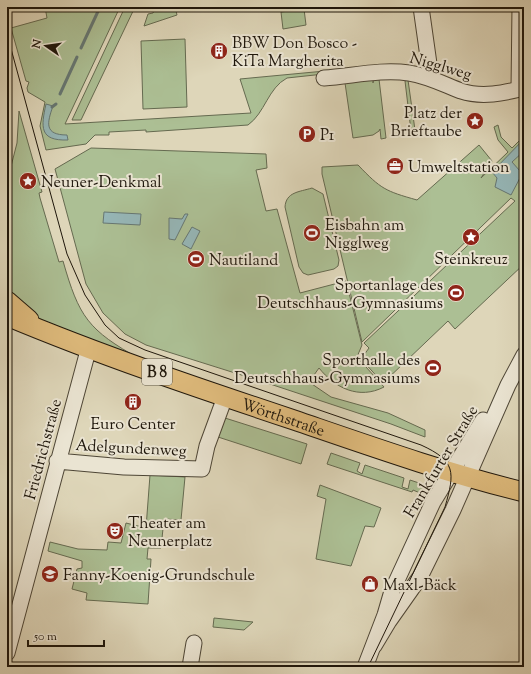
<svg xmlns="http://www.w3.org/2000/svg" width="531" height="674" font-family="'Sorts Mill Goudy',serif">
<rect width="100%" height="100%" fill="#ded6b9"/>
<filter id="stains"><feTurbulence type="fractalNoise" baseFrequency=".005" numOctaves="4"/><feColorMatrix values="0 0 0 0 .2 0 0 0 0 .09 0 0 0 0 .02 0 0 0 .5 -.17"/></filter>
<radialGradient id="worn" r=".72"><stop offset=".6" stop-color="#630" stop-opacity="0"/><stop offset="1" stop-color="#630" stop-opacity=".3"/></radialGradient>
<path fill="#acbf94" stroke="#656a50" d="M45,7H120L65,124L251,113L240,79L325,71L324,74L287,78C268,88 265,113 248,125L146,132V130L109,132V135H95L86,144L46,150L40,126L45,102L28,92L27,88L29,82L26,81L11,28L47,18Z
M125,7H135L81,120H72Z
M156,7H175L177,15L144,26L148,14L153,13Z
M304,9L306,25L283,29L281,12Z
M185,39L187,107L143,109L141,41Z
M373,78V83L374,78L379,79L386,138L381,139L380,129L379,131L373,135L353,138L345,83Z
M408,80L415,130L411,131L405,81Z
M19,111L42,192L39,193L40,198L59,262L63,261C79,317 88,330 140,359L42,320L34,316L7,294V182L17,143Z
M498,125L501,137L512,148L524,136V264L455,329L448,321L383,383L361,359L369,348L364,343L515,201L511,198L362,342L322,174V167L358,165C381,189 385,191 417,200L479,145L492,161L481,178L508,152L498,140L494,127Z
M91,148L266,154L267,168L256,170L266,211L277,209L300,293L346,281L362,345L357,357L384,387C359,400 335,388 319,368L309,382L331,397L388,413L425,430V437L391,424L270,384L146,345L125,334L103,313L86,284L55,169Z
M312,188L323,194L339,260L338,266L334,269L308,275L303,273L299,267L285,207C286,192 299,192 312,188Z
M225,418L307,444L301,464L218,437Z
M331,453L360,463L357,471L362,474L365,465L404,478L402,487L408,489L410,480L419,483L427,496L413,490L412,492L327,464Z
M150,475L185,477L181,520L164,519L161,548H148L147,559H151L148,604L86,600L87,593L72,589L77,569L82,568V561L48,551L50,542L78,549L107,550L108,542L121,543L126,523L146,528Z
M320,485L381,508L374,527L365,526L351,566L316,559L326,499L317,496Z
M214,618L253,622L244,630L213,627Z"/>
<path fill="#96b7b8" stroke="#667773" d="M46,104L53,106C47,123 44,135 67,135L68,140C39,141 41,127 46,104Z
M524,139V151L512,162L520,171L524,170V175L521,176L511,195L495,187L497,178L492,172Z
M104,212L141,214L140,225L103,223Z
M185,214H188L175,240L169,239V218L182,219Z
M192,227L200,231L191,249L182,244Z"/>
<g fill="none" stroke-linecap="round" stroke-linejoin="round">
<path stroke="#667773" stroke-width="3" d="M81,48L100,7
M60,94L77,57
M52,107L56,104"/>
<defs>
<path id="minor" d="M421,7L431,78
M324,78C353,76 381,69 409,73C428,76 443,84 461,91C482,98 504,93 524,88
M519,89L520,7
M57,461L124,467L202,469L207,446L225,397
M374,646L389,621L420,577L453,510L508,385L524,355
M7,653L89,347
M190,667L194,643
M365,667L385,615L392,591L433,502L483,420"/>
<g id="major">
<path d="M7,301L29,320"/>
<path id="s1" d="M7,316C100,355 198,388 294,420C370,446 446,473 524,492"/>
</g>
</defs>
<use href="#minor" stroke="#4e4636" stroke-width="17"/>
<use href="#major" stroke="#1e160b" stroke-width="21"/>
<use href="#minor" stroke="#eae4d2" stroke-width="15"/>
<use href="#major" stroke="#dfbb7c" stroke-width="19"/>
<path stroke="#1e160b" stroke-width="1" d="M7,34L67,254L85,295L105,325L119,338L145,350L421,445C456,461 455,472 445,507L368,667"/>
</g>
<defs>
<symbol id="building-disc" viewBox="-11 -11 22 22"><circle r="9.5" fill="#8f2418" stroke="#eae4d2"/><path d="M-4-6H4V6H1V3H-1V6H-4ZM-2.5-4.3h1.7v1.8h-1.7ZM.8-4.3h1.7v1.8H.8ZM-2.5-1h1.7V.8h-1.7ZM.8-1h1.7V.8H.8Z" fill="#fff"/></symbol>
<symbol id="sight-disc" viewBox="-11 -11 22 22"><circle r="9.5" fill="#8f2418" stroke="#eae4d2"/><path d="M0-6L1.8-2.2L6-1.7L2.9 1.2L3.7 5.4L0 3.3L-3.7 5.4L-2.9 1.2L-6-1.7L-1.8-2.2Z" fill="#fff"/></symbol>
<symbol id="parking-disc" viewBox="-11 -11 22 22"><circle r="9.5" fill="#8f2418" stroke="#eae4d2"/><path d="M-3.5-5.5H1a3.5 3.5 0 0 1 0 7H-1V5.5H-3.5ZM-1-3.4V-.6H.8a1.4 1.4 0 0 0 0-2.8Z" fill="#fff"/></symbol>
<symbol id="office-disc" viewBox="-11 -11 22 22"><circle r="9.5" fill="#8f2418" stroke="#eae4d2"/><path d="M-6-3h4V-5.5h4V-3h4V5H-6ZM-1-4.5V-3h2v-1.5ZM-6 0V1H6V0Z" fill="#fff"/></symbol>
<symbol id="stadium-disc" viewBox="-11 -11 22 22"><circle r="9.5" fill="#8f2418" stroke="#eae4d2"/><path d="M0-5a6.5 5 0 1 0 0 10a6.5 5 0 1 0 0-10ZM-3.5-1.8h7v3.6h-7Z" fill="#fff"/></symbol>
<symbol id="theatre-disc" viewBox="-11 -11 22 22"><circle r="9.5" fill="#8f2418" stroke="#eae4d2"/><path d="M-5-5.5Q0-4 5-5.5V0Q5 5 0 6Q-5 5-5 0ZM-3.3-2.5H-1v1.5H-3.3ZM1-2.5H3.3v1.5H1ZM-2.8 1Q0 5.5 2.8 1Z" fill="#fff"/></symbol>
<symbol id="school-disc" viewBox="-11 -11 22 22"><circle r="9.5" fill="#8f2418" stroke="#eae4d2"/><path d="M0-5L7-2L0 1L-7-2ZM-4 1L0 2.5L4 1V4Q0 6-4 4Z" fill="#fff"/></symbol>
<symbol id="shop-disc" viewBox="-11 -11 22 22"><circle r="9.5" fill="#8f2418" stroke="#eae4d2"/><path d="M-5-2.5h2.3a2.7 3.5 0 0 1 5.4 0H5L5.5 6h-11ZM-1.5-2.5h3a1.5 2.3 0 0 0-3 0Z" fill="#fff"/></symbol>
</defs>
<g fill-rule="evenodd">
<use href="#building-disc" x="209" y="41" width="20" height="20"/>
<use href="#sight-disc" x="465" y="111" width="20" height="20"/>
<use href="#parking-disc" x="297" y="124" width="20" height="20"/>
<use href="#office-disc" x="385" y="156" width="20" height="20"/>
<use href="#sight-disc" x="18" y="171" width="20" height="20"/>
<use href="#stadium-disc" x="302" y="223" width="20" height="20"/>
<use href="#sight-disc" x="461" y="227" width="20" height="20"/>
<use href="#stadium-disc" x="186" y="249" width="20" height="20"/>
<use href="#stadium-disc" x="446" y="283" width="20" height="20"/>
<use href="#stadium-disc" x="423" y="358" width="20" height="20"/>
<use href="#building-disc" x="123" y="392" width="20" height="20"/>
<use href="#theatre-disc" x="105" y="521" width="20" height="20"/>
<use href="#school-disc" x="40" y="564" width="20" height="20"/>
<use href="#shop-disc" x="360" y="574" width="20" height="20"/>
</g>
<g text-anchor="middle" stroke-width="4" stroke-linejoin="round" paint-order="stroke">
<rect fill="#eae4d2" stroke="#5b5447" stroke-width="1" x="142" y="359" width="30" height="26" rx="3"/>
<g font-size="15" font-weight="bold" fill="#1e160b">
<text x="157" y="377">B 8</text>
</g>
<g font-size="16" fill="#1e160b" stroke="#eae4d2" text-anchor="start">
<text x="232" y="48">BBW Don Bosco -<tspan x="232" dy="18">KiTa Margherita</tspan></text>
<text x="462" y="118" text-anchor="end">Platz der<tspan x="462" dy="18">Brieftaube</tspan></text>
<text x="320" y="140">P1</text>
<text x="408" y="172">Umweltstation</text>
<text x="41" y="187">Neuner-Denkmal</text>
<text x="325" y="230">Eisbahn am<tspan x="325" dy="18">Nigglweg</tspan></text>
<text x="471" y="264" text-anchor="middle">Steinkreuz</text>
<text x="209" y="265">Nautiland</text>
<text x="443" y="290" text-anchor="end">Sportanlage des<tspan x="443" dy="18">Deutschhaus-Gymnasiums</tspan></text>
<text x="420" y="365" text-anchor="end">Sporthalle des<tspan x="420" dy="18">Deutschhaus-Gymnasiums</tspan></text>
<text x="133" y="429" text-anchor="middle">Euro Center</text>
<text x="128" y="528">Theater am<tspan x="128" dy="18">Neunerplatz</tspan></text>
<text x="63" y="580">Fanny-Koenig-Grundschule</text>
<text x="383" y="590">Maxl-Bäck</text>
</g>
<g font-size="16" fill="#1e160b" stroke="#eae4d2">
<text transform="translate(441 65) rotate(16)" y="6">Nigglweg</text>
<text dy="6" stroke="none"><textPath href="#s1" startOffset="294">Wörthstraße</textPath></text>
<text transform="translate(131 447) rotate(3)" y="6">Adelgundenweg</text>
<text transform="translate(42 449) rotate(-75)" y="6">Friedrichstraße</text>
<text transform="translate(440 461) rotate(-59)" y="6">Frankfurter Straße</text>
</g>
</g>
<rect width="531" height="674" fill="none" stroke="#ded6b9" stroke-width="24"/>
<rect x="8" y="8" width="515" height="658" fill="none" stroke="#1e160b" stroke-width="2"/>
<rect x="12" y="12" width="507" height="650" fill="none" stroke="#1e160b"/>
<g transform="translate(46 46) rotate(283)" stroke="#eae4d2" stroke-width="3" paint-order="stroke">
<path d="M0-3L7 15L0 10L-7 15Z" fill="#1e160b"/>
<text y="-6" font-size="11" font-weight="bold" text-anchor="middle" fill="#1e160b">N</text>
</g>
<path d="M28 640v6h76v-6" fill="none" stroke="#1e160b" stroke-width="2"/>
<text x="34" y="640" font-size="12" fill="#1e160b" stroke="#eae4d2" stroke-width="3" paint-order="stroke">50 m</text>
<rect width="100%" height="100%" filter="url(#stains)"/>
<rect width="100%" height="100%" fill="url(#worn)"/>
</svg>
